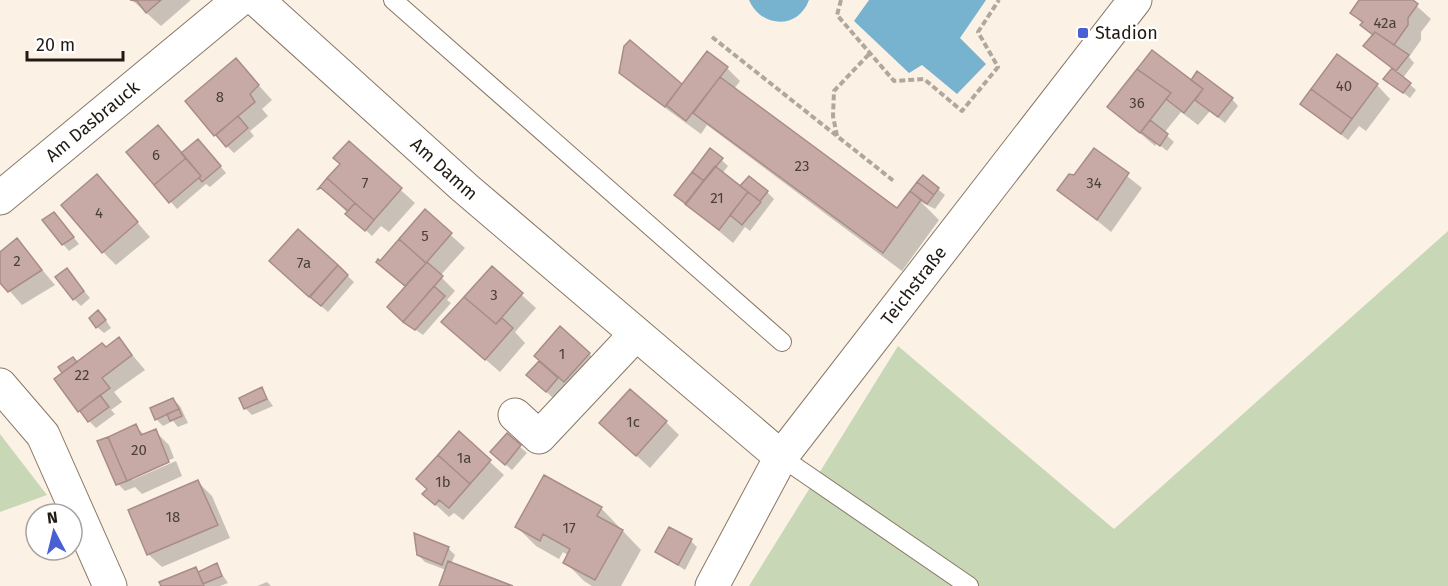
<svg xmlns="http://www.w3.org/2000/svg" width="1448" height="586" font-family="'Fira Sans',sans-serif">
<rect width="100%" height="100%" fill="#fcf1e5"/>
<path fill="#c8d8b6" d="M1448,231V586H749L898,346L1114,529Z
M0,434L47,495L0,512Z"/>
<path fill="#77b2ce" d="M749,0H809C798,30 761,28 749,0Z
M869,0H986L960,38L986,64L957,94L922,65L909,73L854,21Z"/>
<path fill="#0003" d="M132,0H191L161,26Z
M1361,0H1410L1431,19L1421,32V40L1409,57L1414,63L1403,78L1416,90L1410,98L1385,79L1393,69L1365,46L1374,36L1352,13Z
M236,60L272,100L262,109L268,116L250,131L254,136L234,153L215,135Z
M727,68L740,81L734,89L898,210L923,177L945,195L935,209L921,202L939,220L902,271L707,125L701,134L635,86L621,72L682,86Z
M1191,82L1232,99L1238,106L1225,123L1210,111L1198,125L1181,112L1164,133L1174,142L1167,151L1157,143L1155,146L1109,107Z
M1377,85L1390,99L1366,131L1359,126L1348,140L1302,104Z
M158,127L182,153L204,147L226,173L210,187L206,184L177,209L128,152Z
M349,143L415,203L389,232L381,226L372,236L328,194Z
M711,150L728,166L722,174L741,188L767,192L774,199L750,231L745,227L733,243L676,195Z
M1094,150L1142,188L1111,232L1061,191Z
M97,176L150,237L116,265L103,252Z
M425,212L465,248L440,276L455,291L447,300L451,303L423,335L403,321L406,288L380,263Z
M54,213L79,244L69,251L63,244Z
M17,240L55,285L22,305L0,280V253Z
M337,266L354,282L328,312L285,275Z
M492,268L536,308L515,332L525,343L500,372L457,335Z
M73,277L90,298L81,306L74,299Z
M105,319L111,328L104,333L97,327Z
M119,339L145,370L114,392L122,402L111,410L115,414L96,428L79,411L78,364Z
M589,354L603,367L578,395L566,384L553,398L528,375L541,361Z
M261,389L273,406L252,415L245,408Z
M173,399L180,406L188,423L178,427L173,421L163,426L156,419Z
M666,422L679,435L650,468L615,436Z
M135,426L145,435L155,431L169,445L174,458L132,477V480L176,461L182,476L142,494L135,487L125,491L118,484Z
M459,433L504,475L463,520L454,513L449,517L424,494Z
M507,435L527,453L512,470L499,459Z
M198,482L212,496L230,538L162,567L148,554Z
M601,508L641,550L621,586H592L584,581L565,562L568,555L563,552L559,559L536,546L517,527Z
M691,541L697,547L685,570L657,552Z
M448,548L455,555L451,564L508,586H440L446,570L425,562L418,555Z
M216,565L228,583L220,586H162L196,569L199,573Z
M267,582L271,586H257Z"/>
<path fill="#c7aaa6" stroke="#a88c88" stroke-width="1.5" d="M130,0H161L146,13L137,1Z
M1359,0H1413L1418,4L1408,18V25L1394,45L1375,32L1373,35L1360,25L1363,22L1350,13Z
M1375,32L1409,55L1396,71L1363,46Z
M630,40L682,84L665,107L619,73L624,46Z
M1152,50L1203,89L1184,113L1166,99L1171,93L1137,69Z
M707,51L728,67L686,121L666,105Z
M1337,54L1378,84L1352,119L1311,89Z
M236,58L259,85L250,94L255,102L214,136L185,101Z
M1392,68L1411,83L1403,93L1383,79Z
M1137,69L1171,93L1140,133L1107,107Z
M1197,71L1233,98L1218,117L1195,100L1203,89L1191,80Z
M720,77L897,208L910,191L921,200L883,253L693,113Z
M1311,89L1352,119L1341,134L1300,104Z
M238,116L248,128L226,147L216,135Z
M1150,120L1168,134L1160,146L1141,132Z
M158,125L186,158L154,185L126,152Z
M198,139L221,166L202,182L199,178L201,176L181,153Z
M349,141L402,188L374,220L327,178L340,164L333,158Z
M710,148L723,158L704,181L692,172Z
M1094,148L1129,173L1097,220L1057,190L1069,174L1074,175Z
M186,158L201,176L169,203L154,185Z
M715,166L748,192L719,230L685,204Z
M692,172L704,181L686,204L674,195Z
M97,174L138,222L102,253L61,205Z
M923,175L939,188L934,195L917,182Z
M749,176L768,191L760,201L740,186Z
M327,178L355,203L348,211L321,188L318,189Z
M917,182L934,195L927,204L910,191Z
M748,192L761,202L742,225L730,215Z
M355,203L374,220L365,231L345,214Z
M425,209L452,233L426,263L399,239Z
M54,212L74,237L62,245L42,220Z
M298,229L338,265L309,297L269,261Z
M17,238L42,270L8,292L0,283V252Z
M399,239L426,263L405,286L376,262L378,259L380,261Z
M427,262L443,276L403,322L387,307Z
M338,265L348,275L321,306L310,297Z
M492,266L523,293L496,324L464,297Z
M67,268L84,291L73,300L55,277Z
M434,286L445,296L415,330L403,322Z
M464,297L496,324L502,318L513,328L485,360L441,322Z
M98,310L106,320L96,328L89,318Z
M560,326L590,353L564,382L534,356Z
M119,337L132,355L102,378L110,388L78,412L54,379L102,343L106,347Z
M73,357L77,362L62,373L58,367Z
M539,361L558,378L546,392L526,375Z
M262,387L267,399L244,409L239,398Z
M630,389L667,421L636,456L599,423Z
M100,395L109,407L88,422L80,411Z
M173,398L179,409L155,420L150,408Z
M179,409L182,416L170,421L167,414Z
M136,424L141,435L156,429L169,462L127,481L108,437Z
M459,431L491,460L470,484L438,455Z
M507,433L521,445L505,465L490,452Z
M108,437L127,481L116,485L97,441Z
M438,455L470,484L449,508L439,500L435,505L422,494L427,489L416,479Z
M544,475L602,507L597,516L623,530L595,580L563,563L570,549L543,534L540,541L515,527Z
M198,480L218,525L147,555L128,510Z
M669,527L692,539L678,565L655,552Z
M414,533L449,547L442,565L417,555Z
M448,561L513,586H439Z
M217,563L222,576L203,584L198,572Z
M196,567L204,586H161L159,582Z"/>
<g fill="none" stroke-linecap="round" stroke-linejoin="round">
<defs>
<path id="lane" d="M393,0L782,342
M781,457L969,586"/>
<g id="street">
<path id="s1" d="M257,0L465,188L781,457"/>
<path id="s2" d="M0,198L239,0"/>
<path d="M0,385L43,435L110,586"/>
<path d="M515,415L539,437L636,334"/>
<path id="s3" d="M712,586L781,457L1135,0"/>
</g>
</defs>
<use href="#lane" stroke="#897866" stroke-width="20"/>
<use href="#street" stroke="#897866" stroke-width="35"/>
<path stroke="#b1a89d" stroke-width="4" stroke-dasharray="6 3" stroke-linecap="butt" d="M841,0L837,15L894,81L924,79L962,111L998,67L978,32L999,0
M712,37L895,182
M837,136L833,116L834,91L870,53"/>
<use href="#lane" stroke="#fff" stroke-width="18"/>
<use href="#street" stroke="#fff" stroke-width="33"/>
</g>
<rect fill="#4860d4" stroke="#fff" stroke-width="2" x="1077" y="27" width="12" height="12" rx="3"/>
<g text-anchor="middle" stroke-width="4.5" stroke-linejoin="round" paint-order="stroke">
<g font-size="15" fill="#4b3f38">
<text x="1385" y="28">42a</text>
<text x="1344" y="91">40</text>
<text x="220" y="102">8</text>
<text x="1137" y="108">36</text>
<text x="156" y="160">6</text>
<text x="802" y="171">23</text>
<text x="365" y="188">7</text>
<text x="1094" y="188">34</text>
<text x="717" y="203">21</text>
<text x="99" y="218">4</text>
<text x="425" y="241">5</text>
<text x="17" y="266">2</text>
<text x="304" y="268">7a</text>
<text x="494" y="300">3</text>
<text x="562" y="359">1</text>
<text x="82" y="380">22</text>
<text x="633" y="427">1c</text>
<text x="139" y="455">20</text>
<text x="464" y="463">1a</text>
<text x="443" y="487">1b</text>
<text x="173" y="522">18</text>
<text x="569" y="533">17</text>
</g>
<g font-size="18" fill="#221b14" stroke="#fff" text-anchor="start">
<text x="1095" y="39">Stadion</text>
</g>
<g font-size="18" fill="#221b14" stroke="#fff">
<text dy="6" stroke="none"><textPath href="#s2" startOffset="120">Am Dasbrauck</textPath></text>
<text dy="6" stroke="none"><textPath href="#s1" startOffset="252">Am Damm</textPath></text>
<text dy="6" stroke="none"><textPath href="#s3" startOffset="363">Teichstraße</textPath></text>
</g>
</g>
<g transform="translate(54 532) rotate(353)"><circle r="28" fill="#ffffff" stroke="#a7a4a1" stroke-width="1.5"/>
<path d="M0-4.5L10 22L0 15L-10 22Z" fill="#4860d4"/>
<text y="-9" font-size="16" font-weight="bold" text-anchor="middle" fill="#221b14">N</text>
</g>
<path d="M27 51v9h96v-9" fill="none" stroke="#221b14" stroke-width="3"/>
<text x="36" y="51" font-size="18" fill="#221b14" stroke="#ffffff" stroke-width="4.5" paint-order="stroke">20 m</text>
</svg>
